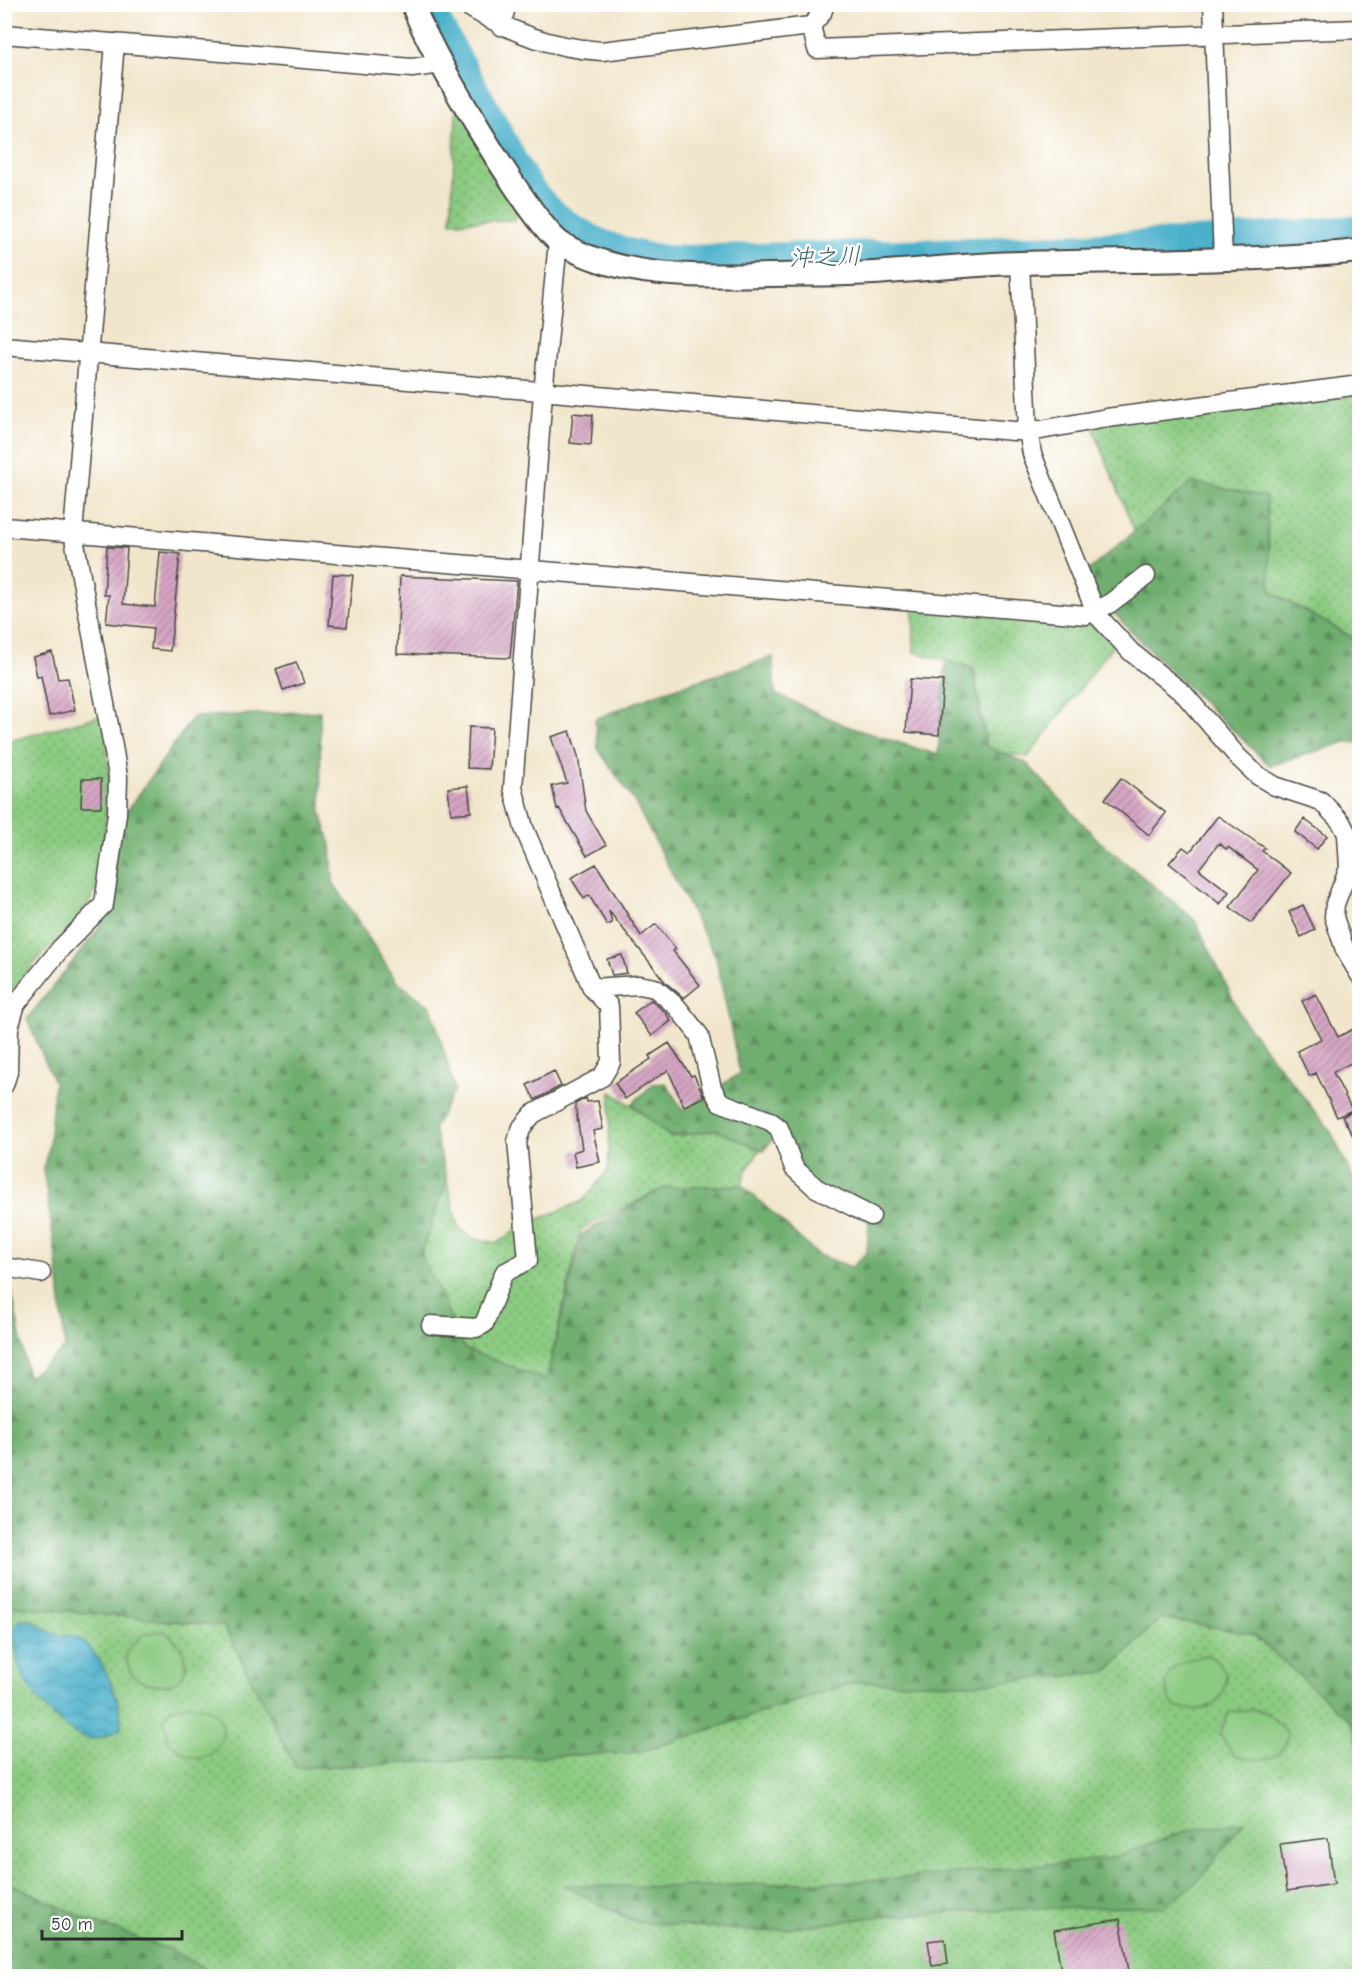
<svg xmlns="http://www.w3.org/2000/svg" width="1364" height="1981" font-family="'Comic Neue','Klee One',sans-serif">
<defs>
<pattern id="grass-dots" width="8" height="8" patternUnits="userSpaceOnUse" patternTransform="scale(1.5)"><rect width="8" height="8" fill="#8bca81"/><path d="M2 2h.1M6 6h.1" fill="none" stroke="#72a46a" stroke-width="1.8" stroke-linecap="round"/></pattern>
<pattern id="forest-firs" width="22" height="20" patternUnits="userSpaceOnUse" patternTransform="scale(1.5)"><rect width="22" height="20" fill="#70ae6f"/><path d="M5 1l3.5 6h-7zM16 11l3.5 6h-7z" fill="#5c8e5b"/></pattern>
<pattern id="water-waves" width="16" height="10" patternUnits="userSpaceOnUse" patternTransform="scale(1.5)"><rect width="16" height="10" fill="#4cb1cb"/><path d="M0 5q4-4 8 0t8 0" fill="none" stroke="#3f90a5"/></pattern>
<pattern id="building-hatch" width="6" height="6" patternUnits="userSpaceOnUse" patternTransform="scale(1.5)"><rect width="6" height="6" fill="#d6a6c4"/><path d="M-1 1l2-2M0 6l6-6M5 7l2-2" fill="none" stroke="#ae879f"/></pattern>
</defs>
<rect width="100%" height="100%" fill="#fff"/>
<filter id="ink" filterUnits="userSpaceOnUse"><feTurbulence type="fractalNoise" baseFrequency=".0167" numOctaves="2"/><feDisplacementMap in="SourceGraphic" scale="12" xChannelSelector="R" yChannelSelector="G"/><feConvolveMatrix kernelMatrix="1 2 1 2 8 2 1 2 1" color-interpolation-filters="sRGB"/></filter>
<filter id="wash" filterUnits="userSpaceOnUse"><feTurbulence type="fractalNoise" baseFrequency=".008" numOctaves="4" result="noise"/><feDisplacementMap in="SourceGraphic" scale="24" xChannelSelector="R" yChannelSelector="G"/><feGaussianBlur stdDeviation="1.35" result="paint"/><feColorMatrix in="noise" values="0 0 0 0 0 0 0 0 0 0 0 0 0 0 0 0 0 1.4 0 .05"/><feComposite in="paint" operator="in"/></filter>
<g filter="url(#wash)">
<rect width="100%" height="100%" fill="#f1e6cb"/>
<path fill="url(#grass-dots)" stroke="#5b7a56" stroke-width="1.5" d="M457,92L518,208L515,220L451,222Z
M1359,395V641L1271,592L1192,483L1135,533L1091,422Z
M913,606L1082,622L1101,630L1115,643L1028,757L987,751L974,669L914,652Z
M104,715L110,780L99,885L77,923L40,957L5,999L4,834L8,825L5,818V742Z
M611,1092L630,1104L670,1137L715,1130L760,1149L746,1171L742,1185L660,1190L581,1229L546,1381L462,1353L421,1254L447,1181L458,1227L472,1238L497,1243L524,1225L583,1201L608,1170Z
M5,1605L224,1626L296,1768L640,1752L855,1682L1107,1672L1161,1618L1252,1634L1359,1727V1976H31L5,1957Z"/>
<path fill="url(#forest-firs)" stroke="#4e6c4d" stroke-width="1.5" d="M1192,482L1266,497L1271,592L1359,641V743L1346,742L1270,766L1139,640L1081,577Z
M773,657L775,694L849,727L938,755L946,661L972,667L986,746L1026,763L1098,840L1195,920L1243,1020L1331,1132L1359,1190V1751L1353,1724L1253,1634L1161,1618L1107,1672L974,1684L855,1682L640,1752L296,1768L224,1626L5,1605L4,1284L11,1288L28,1377L65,1348L58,1270L43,1169L49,1147L54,1082L27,1019L96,932L111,906L118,824L193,717L320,711L321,814L331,845L333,882L396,981L431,1007L455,1089L434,1128L447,1181L421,1253L465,1349L546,1380L582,1234L663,1188L742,1185L818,1255L852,1267L867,1252L869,1221L807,1180L779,1129L764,1151L715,1130L670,1137L632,1104L653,1084L666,1083L683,1111L740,1073L716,958L634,801L598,749L595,719L656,694Z
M1244,1822L1198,1881L1164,1907L1036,1908L874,1917L765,1932L635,1922L563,1885L669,1887L882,1880L1108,1859L1188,1830Z
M5,1881L86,1919L173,1951L216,1976H5Z"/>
<path fill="#8bca81" stroke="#5b7a56" stroke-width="1.5" d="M163,1631C179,1640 198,1666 176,1681C166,1689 139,1684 132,1674C127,1667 126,1658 126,1651L144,1634Z
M1208,1655L1217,1661L1226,1674C1225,1707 1205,1713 1176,1708C1151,1677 1178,1659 1208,1655Z
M187,1705C244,1706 221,1759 200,1758C187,1758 177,1748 168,1741L164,1719L170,1709Z
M1253,1709L1267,1713L1287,1732C1287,1764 1256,1761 1234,1756L1220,1734L1229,1712Z"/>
<path fill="url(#water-waves)" stroke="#3c6e7b" stroke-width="1.5" d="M30,1619C38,1624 47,1632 54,1634C62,1637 70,1635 78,1638C99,1649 126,1707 120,1729C111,1733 104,1739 94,1739C67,1739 28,1692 20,1669C15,1657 16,1641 13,1628L19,1621Z"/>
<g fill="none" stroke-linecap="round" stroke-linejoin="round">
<path stroke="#4cb1cb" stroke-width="33" d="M419,4L433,19C453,55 473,91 493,127C505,148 515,172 529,191C564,236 614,256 668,262C899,255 1130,253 1360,231"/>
</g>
<g id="blocks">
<path fill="url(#building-hatch)" d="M573,413L593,415L591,445L570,443Z
M107,547L127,548L123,604L155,607L160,552L180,554L170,651L151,649L153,628L106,623L109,595H104Z
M333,574L353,575L347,627L329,625Z
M400,576L517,581L510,658L397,654Z
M52,652L58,679L68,678L75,710L49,716L41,676L37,677L33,657Z
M296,662L304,683L283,690L276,669Z
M910,679L943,681L939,735L906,732Z
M469,727L492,728L489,769L467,768Z
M570,731L578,756L586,811L606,845L587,856L559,808L557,809L552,786L567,783L551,737Z
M1121,778L1166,813L1149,835L1105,799Z
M82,779H101V807H81Z
M468,786L471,812L451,814L448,788Z
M1218,816L1265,848L1262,851L1291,873L1251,923L1230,907L1258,870L1228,847L1226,849L1219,843L1199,869L1229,892L1220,904L1169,863L1183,847L1190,852Z
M1304,819L1327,836L1317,849L1295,832Z
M596,864L641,936L656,924L676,949L673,951L700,985L684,998L666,983L609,911L612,923L607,925L589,895L584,899L571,878Z
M1303,905L1315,930L1301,937L1289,912Z
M622,955L627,973L612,975L607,959Z
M1316,994L1338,1037L1359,1026V1059L1333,1072L1352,1110L1337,1117L1316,1073L1309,1076L1297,1051L1321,1039L1302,1001Z
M651,1000L666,1013L671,1021L652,1036L634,1013Z
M669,1043L691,1076L694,1075L704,1097L684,1106L668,1070L625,1099L615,1083L651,1059L649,1056Z
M554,1071L561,1086L535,1100L527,1085Z
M586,1098L587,1102L598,1101L603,1129L593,1131L600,1162L576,1167L573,1152L582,1149L575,1104Z
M1359,1107V1146L1342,1117Z
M1328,1838L1334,1884L1287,1891L1280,1844Z
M1120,1919L1130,1977H1062L1054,1930Z
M945,1939L948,1964L932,1966L928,1941Z"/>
</g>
</g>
<g filter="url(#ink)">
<use href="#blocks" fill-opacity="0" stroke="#494743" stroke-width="1.5"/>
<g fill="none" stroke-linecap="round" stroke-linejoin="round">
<defs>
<path id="minor" d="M464,4C508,31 550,48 602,51L811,26L822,13L825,4
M1213,4L1223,259
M501,26L507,4
M811,26L817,49L1360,29
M4,34L412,68L442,64
M1020,263L1028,430L1032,454L1097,615L1131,652L1184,694L1238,757L1257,775L1275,786L1321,801L1341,822L1347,834L1349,868L1335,904L1334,917L1345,950L1360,975
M4,346L1014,431L1041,430L1107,418L1360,385
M4,527L1086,615L1109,604L1146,576
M592,988L639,985L655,988L677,1007L699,1035L712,1088L720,1102L770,1121L779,1128L794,1168L816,1188L871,1216
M4,1085L8,1072L9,1028L16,1004L61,948L104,904L117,814L118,777L114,752L73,533L115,43
M4,1267L41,1273
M431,1325L476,1328L484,1324L504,1273L528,1260L517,1141L522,1127L533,1114L602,1077L611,1062L609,1006L592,988L524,828L513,788L543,393L558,242"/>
<path id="tertiary" d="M413,4C422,40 533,227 562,244C624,280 702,276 770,275C805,274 840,275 874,273C923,270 972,264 1021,263C1134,260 1247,262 1360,251"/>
</defs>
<use href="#minor" stroke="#494743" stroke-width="21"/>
<use href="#tertiary" stroke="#494743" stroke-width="26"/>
<use href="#minor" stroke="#fff" stroke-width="18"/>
<use href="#tertiary" stroke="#fff" stroke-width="22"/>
</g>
</g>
<g text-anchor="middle" stroke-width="5" stroke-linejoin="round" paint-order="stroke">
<g font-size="24" font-style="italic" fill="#38616b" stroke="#fff">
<text transform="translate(825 257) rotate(-2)" y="8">沖之川</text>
</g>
</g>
<rect width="1364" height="1981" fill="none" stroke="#fff" stroke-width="24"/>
<path d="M42 1930v9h140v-9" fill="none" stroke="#2b2b2b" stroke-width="3"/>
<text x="51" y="1930" font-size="18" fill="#2b2b2b" stroke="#ffffff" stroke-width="4.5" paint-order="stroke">50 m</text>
</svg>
